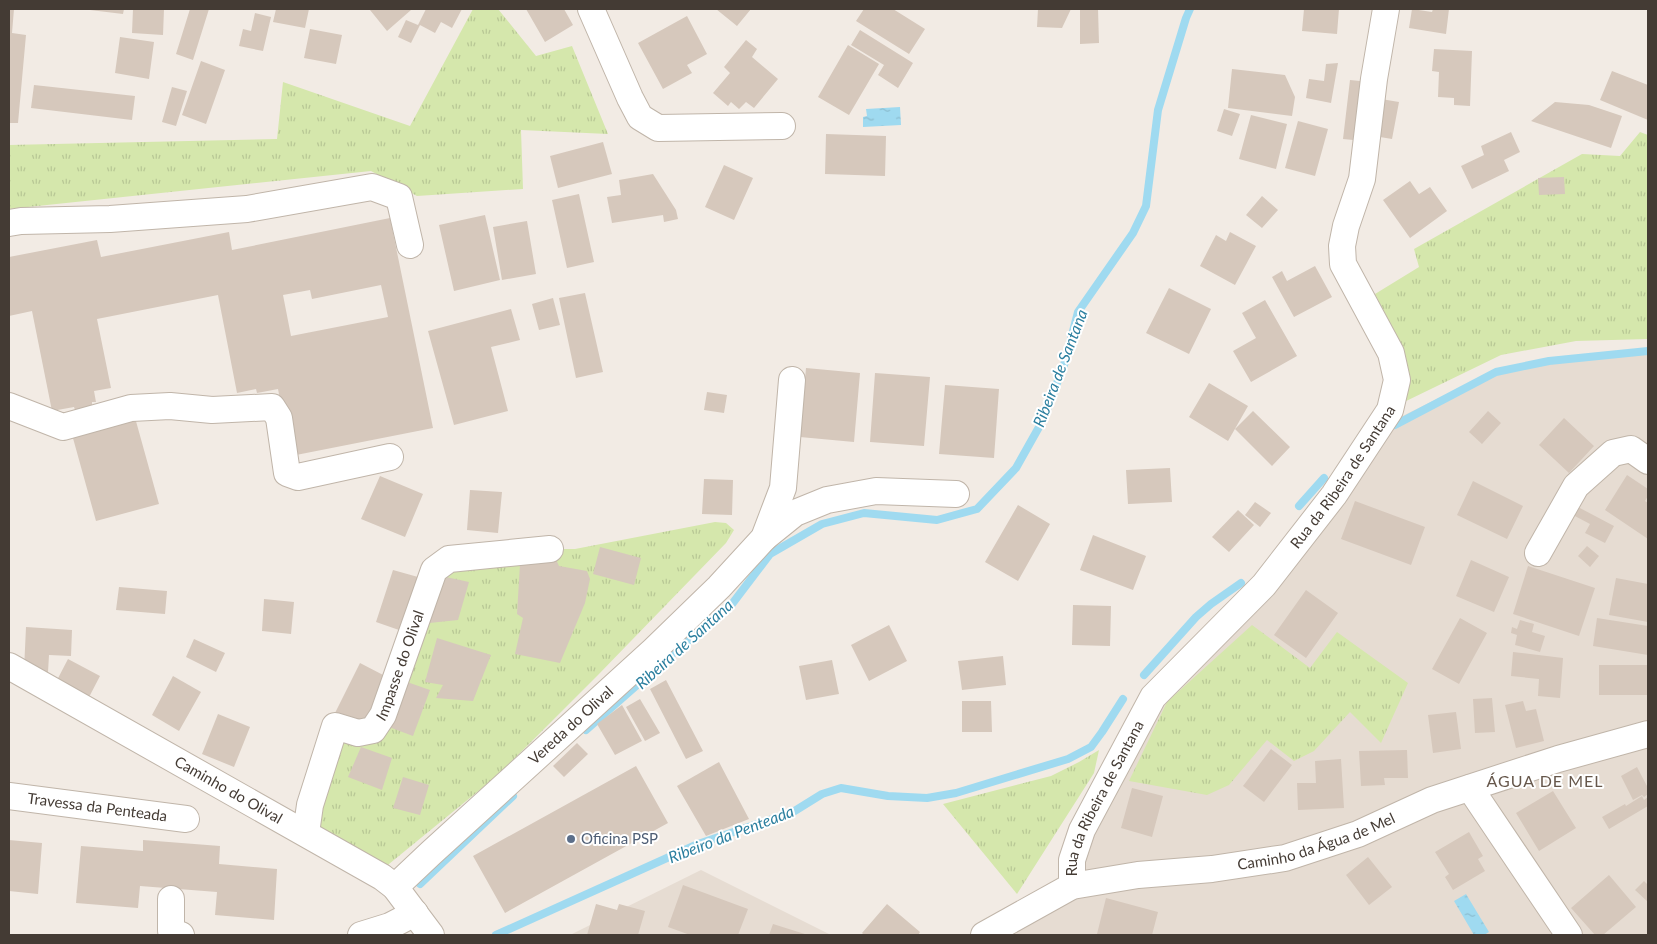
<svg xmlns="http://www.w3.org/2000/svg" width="1657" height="944" font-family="Lato,sans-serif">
<defs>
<pattern id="grass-tufts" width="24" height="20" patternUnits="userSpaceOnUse" patternTransform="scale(1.25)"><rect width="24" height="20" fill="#d5e7ac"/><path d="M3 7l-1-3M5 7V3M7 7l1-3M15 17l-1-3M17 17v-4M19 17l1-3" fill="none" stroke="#b8c795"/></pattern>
<pattern id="water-ripples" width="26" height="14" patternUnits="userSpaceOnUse" patternTransform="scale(1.25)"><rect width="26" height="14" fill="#9fdaf0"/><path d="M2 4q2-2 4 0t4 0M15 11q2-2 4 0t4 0" fill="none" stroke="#8abcce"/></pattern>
</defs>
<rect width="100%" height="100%" fill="#f2ebe4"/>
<path fill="#e6dcd2" d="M1642,354H1648V935H995L1074,886L1144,702L1264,582L1380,427L1498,369Z
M701,870L831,935H570Z"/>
<path fill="url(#grass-tufts)" d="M473,9H498L536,56L572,46L608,134L521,130L523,189L417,196L371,171L9,209V145L277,139L283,82L410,126Z
M1640,132L1648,135V339L1576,341L1501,355L1400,404L1401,347L1375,294L1419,267L1414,249L1582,154L1620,156Z
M715,522L726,523L734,530L726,543L598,675L498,775L389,864L382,877L306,833L335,726L373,730L434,570L550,549H575Z
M1252,625L1310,668L1337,632L1408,683L1381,743L1350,712L1314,751L1294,761L1267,740L1229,785L1207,795L1129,781L1167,702Z
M1099,750L1094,773L1017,894L943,804L1051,776L1079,762Z"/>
<path fill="url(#water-ripples)" d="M900,107L901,125L863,127V117L867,116L866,109Z
M1466,894L1489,932L1484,935H1474L1454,901Z"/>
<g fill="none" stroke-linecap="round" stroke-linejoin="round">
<path stroke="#9fdaf0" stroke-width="8" d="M1395,425L1496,372L1549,361L1648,351
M1299,506L1324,478
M1144,675L1196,617L1211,604L1241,583
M586,730L670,656L729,608L770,554L822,524L864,513L937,520L977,509L1016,468L1043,420L1065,362L1078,312L1133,233L1146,206L1158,110L1186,18L1190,9
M420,884L513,796
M496,935L698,844L793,812L822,794L841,788L888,796L927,798L956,793L1068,759L1091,747L1102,732L1123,699"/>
</g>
<path fill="#d6c8bc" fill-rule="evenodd" d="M9,9H14L12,33L26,35L18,123H9Z
M90,9H124L123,14L90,10Z
M133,9H164L163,35L132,33Z
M190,9H209L193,60L176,54Z
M276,9H309L305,28L273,22Z
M372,9H409L411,10L387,31L370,10Z
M426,9H462L452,28L441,22L435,33L420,25L411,43L398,37L406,20L418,25Z
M526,9H564L573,25L545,42Z
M716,9H751L737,26Z
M864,9H893L925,29L909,54L856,21Z
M1038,9H1071L1062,28L1037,27Z
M1080,9H1098L1099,43L1080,44Z
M1304,9H1339L1337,34L1302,31Z
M1412,9L1432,12L1433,9H1449L1446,34L1409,28Z
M255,13L271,17L263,51L239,46L243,29L251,31Z
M687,16L707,54L687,65L692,73L663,89L638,43Z
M310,29L342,35L336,64L304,58Z
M860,30L913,63L898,88L878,75L884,65L851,45Z
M120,37L154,42L149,79L115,73Z
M746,40L757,49L752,57L778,79L754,108L746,102L739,109L731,102L728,106L713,93L730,73L724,67Z
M848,45L879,64L849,115L818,97Z
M1434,49L1472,51L1470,106L1454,105V98L1438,97L1439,72L1432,71Z
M201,61L225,70L206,124L182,115Z
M1338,63L1331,103L1306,98L1309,79L1324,81L1326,64Z
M1232,69L1285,75L1295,97L1292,116L1228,108Z
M1612,71L1648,85V120L1600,100Z
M1350,80L1370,82L1364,141L1343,139Z
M34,85L135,96L132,120L31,108Z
M172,87L187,91L176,126L162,122Z
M1381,99L1399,102L1392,139L1374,136Z
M1555,102L1589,105L1622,116L1611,148L1531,121Z
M1224,109L1240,114L1232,136L1217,131Z
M1251,115L1287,124L1276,169L1239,159Z
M1298,121L1328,129L1315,176L1285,168Z
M1511,132L1520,152L1504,160L1509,171L1472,189L1461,166L1484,155L1481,146Z
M826,134L886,136L885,176L825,174Z
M603,142L612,174L558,188L550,156Z
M724,165L753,178L734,220L705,207Z
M653,174L676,210L678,219L664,222L663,215L612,223L607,197L621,195L619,180Z
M1564,177L1565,194L1539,195L1538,178Z
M1410,181L1419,194L1430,187L1447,211L1410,238L1383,200Z
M579,194L594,262L567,268L552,200Z
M1262,196L1278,210L1262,228L1246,215Z
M485,215L500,280L454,291L439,225Z
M390,218L433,428L291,456L278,389L257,393L256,389L237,393L218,295L97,319L111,388L94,391L96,402H92V406L75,410L74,407L52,411L32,311L9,316V257L97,240L101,257L229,232L232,250ZM381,285L388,317L291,336L283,295L310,290L312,299Z
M527,221L536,274L502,280L493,227Z
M1230,232L1256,246L1235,285L1200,266L1216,235L1226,241Z
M1315,266L1332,297L1294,317L1272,277L1282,271L1287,281Z
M1169,288L1211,309L1189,354L1146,333Z
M585,293L603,372L576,378L559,298Z
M553,298L560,325L539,330L532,304Z
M1265,300L1297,356L1251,382L1233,351L1256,338L1242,313Z
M511,309L520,340L491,347L508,411L454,425L428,331Z
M806,368L860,373L854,442L800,437Z
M875,373L930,377L924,446L870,442Z
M1209,383L1248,406L1228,441L1189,417Z
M945,385L999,389L994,458L939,454Z
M707,392L727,395L724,413L704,410Z
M1253,411L1290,447L1272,466L1235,429Z
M1488,411L1501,423L1482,444L1469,432Z
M134,414L159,504L96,521L71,431Z
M1564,418L1594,446L1569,473L1539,445Z
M1170,468L1172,502L1128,504L1126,470Z
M1627,475L1648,489V496L1645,501L1648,503V539L1605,510Z
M380,476L423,494L405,537L361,519Z
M704,479L733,480L732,515L702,514Z
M1473,481L1523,506L1507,539L1457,515Z
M470,490L502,492L498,533L467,530Z
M1355,501L1425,527L1411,565L1341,539Z
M1255,502L1271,513L1260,527L1245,515Z
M1018,505L1050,524L1018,581L985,562Z
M1578,507L1614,526L1605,543L1585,533L1590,524L1573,515Z
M1238,510L1254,525L1229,552L1212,537Z
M1093,535L1146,556L1133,590L1080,570Z
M1587,546L1599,556L1590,567L1578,556Z
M600,547L641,558L634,585L593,574Z
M555,557L559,566L587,571L590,579L585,603L560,663L515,654L523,618L517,614L520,564Z
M1471,560L1509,577L1494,612L1456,596Z
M1528,566L1595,588L1579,636L1513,614Z
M393,570L418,577L399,630L376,622Z
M446,577L469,582L458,620L429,623Z
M1616,578L1648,584V622L1609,615Z
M119,587L167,591L165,614L116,610Z
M1306,590L1338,613L1306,658L1274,635Z
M264,599L294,602L291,634L262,631Z
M1073,605L1111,606L1110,646L1072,645Z
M1460,618L1487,633L1459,684L1432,669Z
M1597,618L1648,626V655L1593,646Z
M1520,620L1534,624L1532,632L1545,636L1540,652L1515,645L1517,635L1511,633L1512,627L1517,629Z
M889,625L907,661L869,681L851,645Z
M26,627L72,630L71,656L49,655L48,672L24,670Z
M437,638L491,655L473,701L436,698L443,685L425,682Z
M194,639L225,653L216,672L186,657Z
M1513,652L1563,658L1560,698L1538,696L1539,679L1511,676Z
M1003,656L1006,685L962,690L958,661Z
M68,659L100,676L87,701L55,684Z
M832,660L839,694L806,700L799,666Z
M360,663L387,677L362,727L335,713Z
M1599,665H1648V695H1599Z
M173,676L201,692L179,731L152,715Z
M666,680L703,751L686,759L650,689Z
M407,682L430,690L413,736L389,727Z
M1492,698L1495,732L1475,733L1473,699Z
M640,699L660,733L645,741L626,707Z
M962,701H991L992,732H962Z
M1523,701L1526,711L1536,709L1544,741L1516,748L1505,705Z
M622,705L642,741L615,755L597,724Z
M1456,712L1461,749L1433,753L1428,715Z
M218,714L250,727L234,767L202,754Z
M577,743L588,754L564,777L553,766Z
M361,747L392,758L382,790L348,777Z
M1271,749L1292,765L1264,802L1243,786Z
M1407,750L1408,778H1384L1385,785L1361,786L1359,751Z
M1341,759L1344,808L1298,810L1297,783H1316L1315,761Z
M719,762L749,819L706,836L677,786Z
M636,766L668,823L505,913L473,856Z
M1637,767L1648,788V794L1644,797L1642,795L1633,800L1621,776Z
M403,777L429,785L420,815L393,808Z
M1132,788L1163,796L1152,837L1121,828Z
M1553,791L1576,828L1539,851L1516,813Z
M1642,796L1644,800L1648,797V806L1609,829L1602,817L1625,804L1626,806Z
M1469,832L1483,856L1478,859L1485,871L1453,890L1445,877L1449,874L1435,852Z
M9,840L42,843L38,894L9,891Z
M143,840L220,846L219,864L277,869L274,920L215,915L217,892L140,886L138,908L76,903L81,846L143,851Z
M1368,857L1392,887L1369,905L1346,875Z
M1609,875L1636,907L1603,935H1595L1571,908Z
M1644,881L1648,885V902L1635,890Z
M683,885L748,909L738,935H690L668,927Z
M1106,898L1158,912L1152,935H1101L1097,934Z
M596,904L617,910L619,904L645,911L638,935H587Z
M887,904L920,932L918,935H864L862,933Z
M773,924L808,935H769Z"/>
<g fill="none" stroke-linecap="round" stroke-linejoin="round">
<defs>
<g id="minor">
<path d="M591,9L630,98L640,117L658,128L782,126"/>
<path d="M9,223L21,221L110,219L247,209L372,187L399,197L410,245"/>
<path d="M9,406L63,427L131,408L170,406L212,410L272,407L279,418L287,473L298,477L390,457"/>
<path d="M764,538L795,513L827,500L876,491L956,494"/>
<path d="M1538,553L1576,486L1613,453L1631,449L1648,461"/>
<path id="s1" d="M9,666L382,877L395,887L431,935"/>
<path d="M1470,788L1569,935"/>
<path id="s2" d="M9,796L186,819"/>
<path id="s3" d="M306,833L310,805L335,726L358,733L373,730L383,715L434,570L449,559L550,549"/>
<path id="s4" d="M1072,886V860L1082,830L1153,697L1264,585L1334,495L1390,410L1397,380L1391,353L1343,264L1342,246L1346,226L1362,179L1374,79L1386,9"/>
<path id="s5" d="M395,887L431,853L654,650L719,587L764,538L783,488L792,380"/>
<path d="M171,899V931L181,935"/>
<path d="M361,935L390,926L415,913"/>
<path id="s6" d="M984,935L1072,886L1138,875L1212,869L1285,858L1358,834L1432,800L1558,759L1648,734"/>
</g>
</defs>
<use href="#minor" stroke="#c0b5a9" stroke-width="28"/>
<use href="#minor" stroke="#fff" stroke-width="26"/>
</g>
<circle fill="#5c6f8a" stroke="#fff" stroke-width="2" cx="571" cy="839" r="5"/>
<g text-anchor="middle" stroke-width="4" stroke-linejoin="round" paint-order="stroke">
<g font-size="15" fill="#443b34" stroke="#fff">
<text dy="5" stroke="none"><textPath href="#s4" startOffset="500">Rua da Ribeira de Santana</textPath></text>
<text dy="5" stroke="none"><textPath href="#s3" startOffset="221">Impasse do Olival</textPath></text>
<text dy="5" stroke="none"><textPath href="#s5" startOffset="239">Vereda do Olival</textPath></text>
<text dy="5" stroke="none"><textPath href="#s1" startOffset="252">Caminho do Olival</textPath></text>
<text dy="5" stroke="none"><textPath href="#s4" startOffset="95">Rua da Ribeira de Santana</textPath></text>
<text dy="5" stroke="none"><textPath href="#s2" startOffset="89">Travessa da Penteada</textPath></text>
<text dy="5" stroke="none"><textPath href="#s6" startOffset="350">Caminho da Água de Mel</textPath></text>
</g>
<g font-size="15" fill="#4e5e75" stroke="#fff" text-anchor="start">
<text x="581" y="844">Oficina PSP</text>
</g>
<g font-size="16" font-style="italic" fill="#2b7f9f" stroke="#fff">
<text transform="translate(1060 368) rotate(-69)" y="6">Ribeira de Santana</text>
<text transform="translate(684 644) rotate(-42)" y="6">Ribeira de Santana</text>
<text transform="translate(731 834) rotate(-21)" y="6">Ribeiro da Penteada</text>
</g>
<g font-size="16" letter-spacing="1" fill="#66574b" stroke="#fff">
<text x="1545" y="787">ÁGUA DE MEL</text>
</g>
</g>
<rect width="1657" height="944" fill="none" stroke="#443b34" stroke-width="20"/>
</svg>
